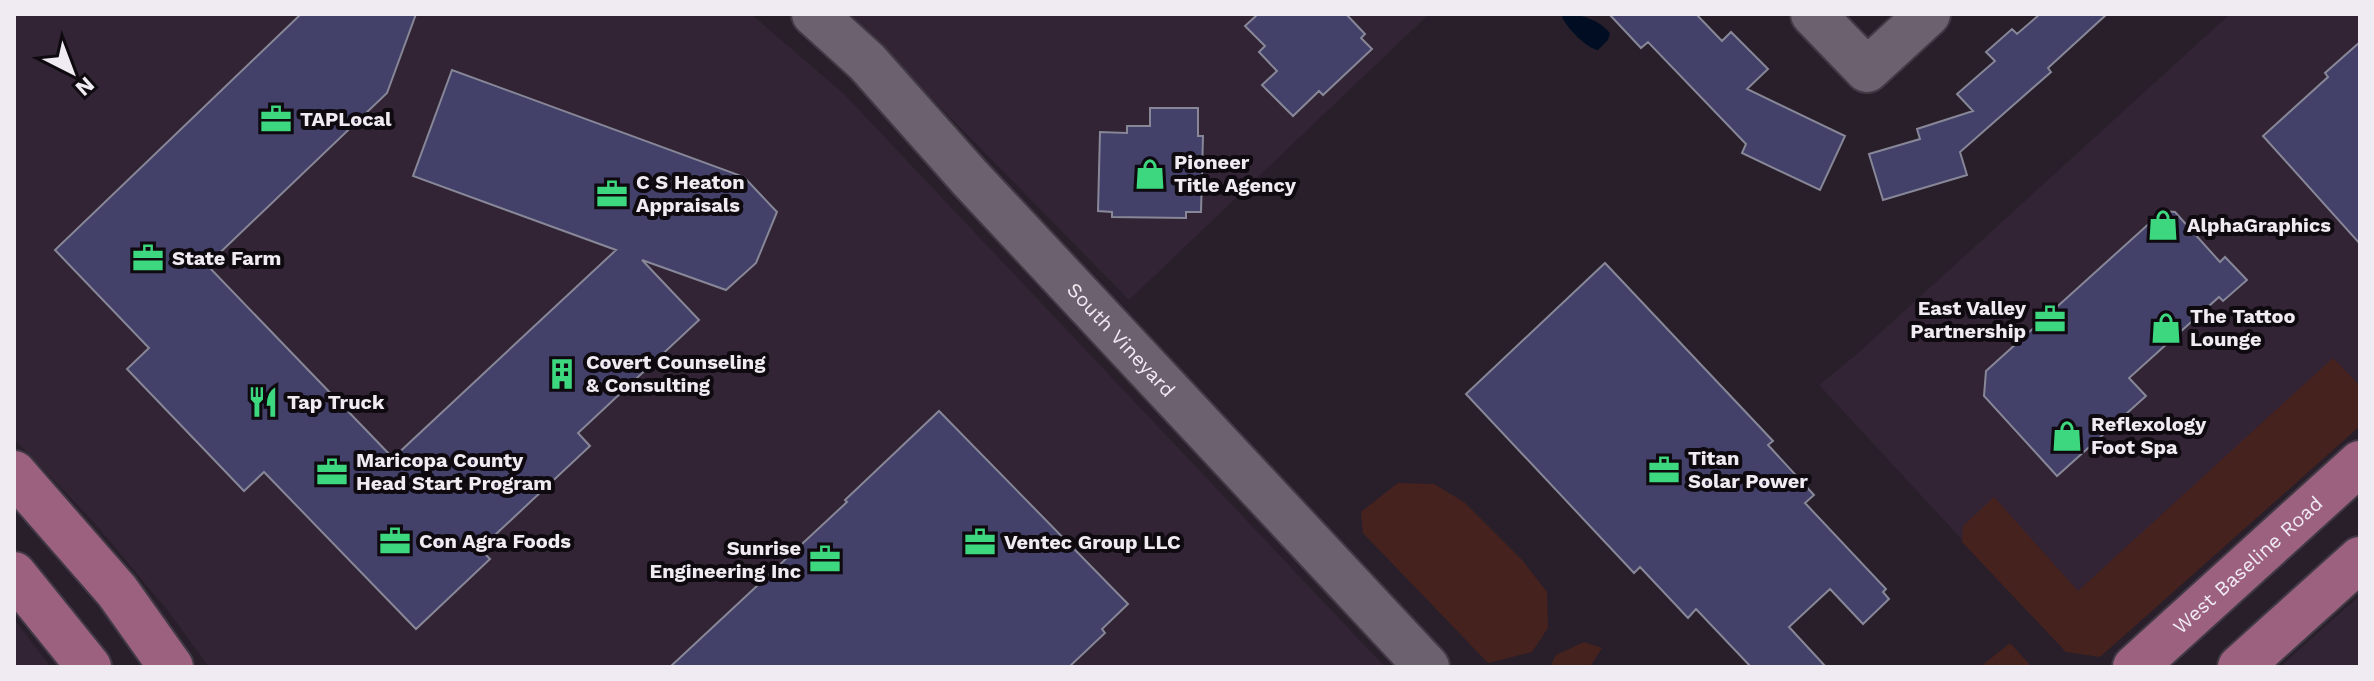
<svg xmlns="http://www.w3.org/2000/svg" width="2374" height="681" font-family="'Work Sans',sans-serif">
<rect width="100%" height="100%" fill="#281f2a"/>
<path fill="#322435" d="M14,14H751L843,93L1385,667H209L168,611L92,520L14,439Z
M849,14H1429L1129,300Z
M2230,14H2360V423L2066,652L1819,385L1856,355Z
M2360,595V667H2280Z
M14,619L47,662L52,667H14Z"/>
<path fill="#46221f" d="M2333,358L2360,386V426L2100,657L2066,652L1962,542L1963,526L1994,497L2078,591Z
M1398,483L1434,484L1464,502L1522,560L1547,592L1548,628L1532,652L1488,663L1363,533L1361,512Z
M1584,642L1602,648L1590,667H1550L1556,655Z
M2010,643L2032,667H1980Z"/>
<path fill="#000d23" d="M1565,14C1581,14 1599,20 1610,33L1608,40L1598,50C1586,48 1567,28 1562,17Z"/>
<path fill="#434069" stroke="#878798" stroke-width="2" d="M301,14H416L387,93L207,265L393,458L616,250L413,176L452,70L744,177L777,212L756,263L726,290L642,260L699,320L578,433L590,446L480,549L490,559L416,629L264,472L244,491L127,369L149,348L55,250Z
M1258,14H1346L1365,34L1361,38L1372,49L1323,95L1319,91L1293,116L1262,85L1277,71L1259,52L1265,46L1245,26Z
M1609,14H1696L1722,41L1731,32L1768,69L1747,89L1845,136L1820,190L1742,153L1746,144L1648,42L1641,48Z
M2040,14H2107L2048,68L2051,72L1960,152L1967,175L1883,200L1869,154L1920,139L1917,129L1973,111L1957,94L1995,61L1986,52L2012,29L2017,34Z
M2360,42V244L2263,136L2328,77L2325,73Z
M1150,108H1198V136H1203L1201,212H1186V218L1112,217V212L1098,211L1100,132L1127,133V126H1150Z
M2163,211L2175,212L2220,262L2225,257L2247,280L2223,301L2219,297L2129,378L2146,396L2057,476L1984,396L1986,371Z
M1605,263L1773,441L1768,445L1814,495L1805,503L1886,589L1883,592L1889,599L1863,624L1830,589L1789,627L1826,667H1751L1696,609L1688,618L1640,567L1634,573L1466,394Z
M939,411L1128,604L1102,629L1105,633L1069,667H670L847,502L845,500Z"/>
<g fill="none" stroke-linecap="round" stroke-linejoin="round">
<defs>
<g id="minor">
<path id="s1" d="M814,14L867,62L970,178L1427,667"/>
<path d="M1813,14L1867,70L1928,14"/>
</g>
<g id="major">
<path d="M14,473L117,591L171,667"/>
<path d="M14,574L89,667"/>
<path id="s2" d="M2135,667L2360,463"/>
<path d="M2240,667L2360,559"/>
</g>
</defs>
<use href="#minor" stroke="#413a44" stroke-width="48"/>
<use href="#major" stroke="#413a44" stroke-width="48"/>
<use href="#minor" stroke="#6c616f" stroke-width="44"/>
<use href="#major" stroke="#9b617f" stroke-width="44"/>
</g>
<defs>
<symbol id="office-bare" viewBox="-9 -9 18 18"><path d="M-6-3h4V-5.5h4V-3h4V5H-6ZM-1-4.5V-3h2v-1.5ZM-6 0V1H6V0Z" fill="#3cd77e" stroke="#0e0a0f" stroke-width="2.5" paint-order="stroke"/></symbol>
<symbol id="shop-bare" viewBox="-9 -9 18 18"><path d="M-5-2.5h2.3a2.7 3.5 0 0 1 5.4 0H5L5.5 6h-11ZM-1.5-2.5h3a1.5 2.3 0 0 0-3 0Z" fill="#3cd77e" stroke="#0e0a0f" stroke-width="2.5" paint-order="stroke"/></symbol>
<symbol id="building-bare" viewBox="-9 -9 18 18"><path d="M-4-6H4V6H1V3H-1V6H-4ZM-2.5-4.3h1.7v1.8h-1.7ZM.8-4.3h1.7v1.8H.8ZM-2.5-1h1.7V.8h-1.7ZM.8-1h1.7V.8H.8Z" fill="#3cd77e" stroke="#0e0a0f" stroke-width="2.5" paint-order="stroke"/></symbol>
<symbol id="restaurant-bare" viewBox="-9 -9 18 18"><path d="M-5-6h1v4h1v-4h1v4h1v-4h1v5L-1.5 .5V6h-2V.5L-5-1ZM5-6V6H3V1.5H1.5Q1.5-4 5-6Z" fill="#3cd77e" stroke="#0e0a0f" stroke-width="2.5" paint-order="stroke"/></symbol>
</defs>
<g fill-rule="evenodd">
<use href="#office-bare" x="254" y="97" width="44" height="44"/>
<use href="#shop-bare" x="1128" y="152" width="44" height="44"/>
<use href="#office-bare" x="590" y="172" width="44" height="44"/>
<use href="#shop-bare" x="2141" y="203" width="44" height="44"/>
<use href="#office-bare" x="126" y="236" width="44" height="44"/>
<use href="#office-bare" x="2028" y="297" width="44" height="44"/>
<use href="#shop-bare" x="2144" y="306" width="44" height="44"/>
<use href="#building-bare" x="540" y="352" width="44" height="44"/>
<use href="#restaurant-bare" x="241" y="380" width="44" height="44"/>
<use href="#shop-bare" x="2045" y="414" width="44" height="44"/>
<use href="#office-bare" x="1642" y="448" width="44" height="44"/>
<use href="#office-bare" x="310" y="450" width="44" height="44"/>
<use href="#office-bare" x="373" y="519" width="44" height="44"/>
<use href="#office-bare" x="958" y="520" width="44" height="44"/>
<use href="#office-bare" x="803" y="537" width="44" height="44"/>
</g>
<g text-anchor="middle" stroke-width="8" stroke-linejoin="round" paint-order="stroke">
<g font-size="20" font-weight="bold" fill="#f0eaf2" stroke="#0e0a0f" text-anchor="start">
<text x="300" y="126">TAPLocal</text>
<text x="1174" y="169">Pioneer<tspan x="1174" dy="23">Title Agency</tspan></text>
<text x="636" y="189">C S Heaton<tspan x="636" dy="23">Appraisals</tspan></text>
<text x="2187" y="232">AlphaGraphics</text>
<text x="172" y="265">State Farm</text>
<text x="2026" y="315" text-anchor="end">East Valley<tspan x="2026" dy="23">Partnership</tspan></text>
<text x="2190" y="323">The Tattoo<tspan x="2190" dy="23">Lounge</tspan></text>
<text x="586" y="369">Covert Counseling<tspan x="586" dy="23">&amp; Consulting</tspan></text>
<text x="287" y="409">Tap Truck</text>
<text x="2091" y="431">Reflexology<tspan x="2091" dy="23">Foot Spa</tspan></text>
<text x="1688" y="465">Titan<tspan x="1688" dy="23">Solar Power</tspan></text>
<text x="356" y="467">Maricopa County<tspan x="356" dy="23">Head Start Program</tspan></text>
<text x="419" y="548">Con Agra Foods</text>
<text x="1004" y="549">Ventec Group LLC</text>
<text x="801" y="555" text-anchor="end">Sunrise<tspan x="801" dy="23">Engineering Inc</tspan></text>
</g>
<g font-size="20" fill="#f0eaf2" stroke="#0e0a0f">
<text dy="7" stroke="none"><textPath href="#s1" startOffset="448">South Vineyard</textPath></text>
<text dy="7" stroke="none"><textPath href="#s2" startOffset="152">West Baseline Road</textPath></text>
</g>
</g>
<rect width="2374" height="681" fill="none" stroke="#f0eaf2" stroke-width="32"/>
<g transform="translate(72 72) rotate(138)" stroke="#0e0a0f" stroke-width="6" paint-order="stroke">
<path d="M0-6L14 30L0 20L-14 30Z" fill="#f0eaf2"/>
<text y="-12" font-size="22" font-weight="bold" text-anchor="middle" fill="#f0eaf2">N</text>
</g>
</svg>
